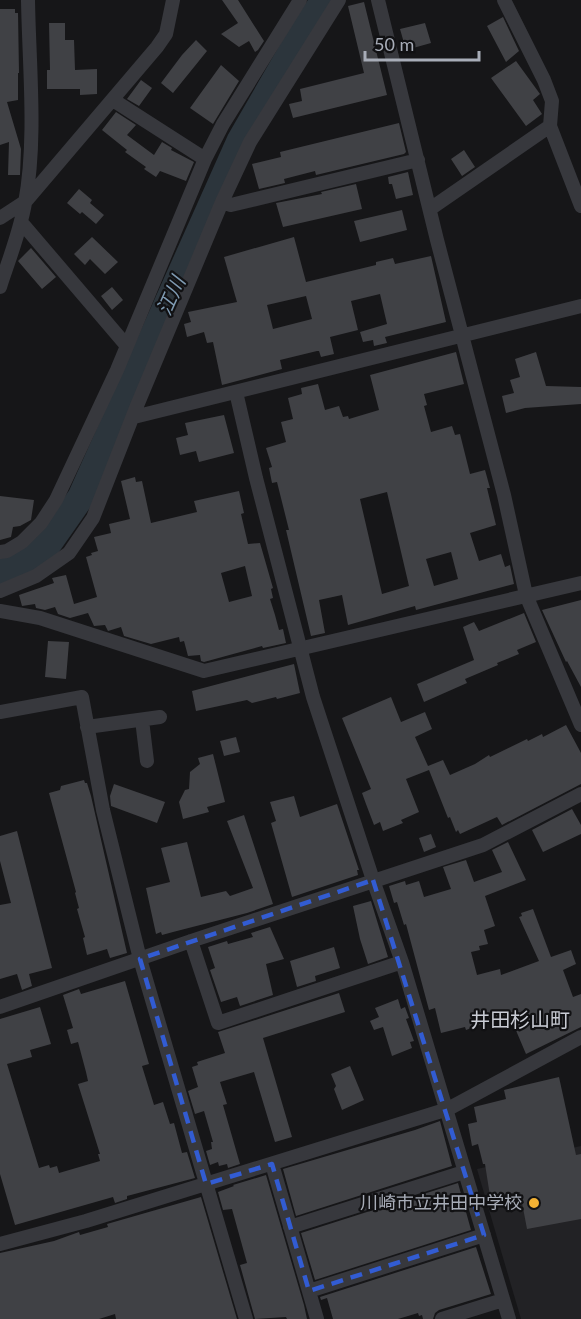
<svg xmlns="http://www.w3.org/2000/svg" width="581" height="1319" font-family="Lato,'Noto Sans JP',sans-serif">
<rect width="100%" height="100%" fill="#161618"/>
<path fill="#222225" d="M581,1146V1319H521L477,1169Z"/>
<g fill="none" stroke-linecap="round" stroke-linejoin="round">
<path stroke="#2c353c" stroke-width="27" d="M0,571L22,562L46,547L81,497L240,141L301,35L324,0"/>
</g>
<path fill="#404145" fill-rule="evenodd" d="M222,0H238L264,41L258,50L255,52L249,41L239,47L221,34L238,23Z
M364,2L387,95L293,118L289,104L302,101L300,89L364,73L348,6Z
M0,9H15V13H18L19,73H18V100L7,102L21,149L20,175H8L9,142L0,145Z
M503,17L519,51L506,62L487,26Z
M49,23H65V40H74L75,70L97,69V94L80,95V89H47V70H50Z
M425,23L431,43L406,50L400,29Z
M196,40L207,51L173,93L161,83L182,55Z
M516,61L540,94L533,100L542,114L526,126L491,78Z
M221,65L239,81L213,124L190,108Z
M141,80L152,88L139,106L127,99Z
M116,112L136,125L127,135L154,155L162,142L172,148L171,150L194,162L186,181L160,171L156,177L144,169L146,167L125,152L127,150L102,130Z
M399,123L406,152L404,154L316,175L315,171L284,179L285,183L259,189L252,164L281,157L280,152Z
M464,150L475,167L462,176L451,159Z
M408,172L413,195L396,199L392,184H389L388,177Z
M356,184L362,209L283,227L276,203L322,194L321,192Z
M79,189L92,200L90,203L104,215L96,224L82,212L80,214L67,203Z
M402,210L407,230L360,242L354,221Z
M92,237L118,262L105,274L90,259L85,265L74,254Z
M294,237L306,282L376,265V262L393,258L395,264L431,256L446,322L385,337L387,343L374,346L373,340L363,342L360,332L387,324L380,294L351,301L358,330L330,337L334,354L321,357L319,351H317L280,360L282,369L222,385L213,342L207,343L204,332L187,337L184,324L191,322L188,312L237,302L224,257ZM306,296L312,319L273,329L267,305Z
M31,248L56,277L42,289L18,261Z
M112,287L123,300L112,310L101,296Z
M456,352L464,384L424,394L427,405L424,406L431,432L452,426L455,435L460,434L470,474L485,470L490,488H487L496,525L470,533L479,561L501,554L505,567L510,565L514,584L416,610L415,606L348,625L342,595L319,600L325,633L311,636L286,530H289L277,482L272,483L269,468L272,467L266,448L286,442L281,422L293,419L288,398L302,394L301,388L318,384L325,410L339,406L343,417L348,416L349,419L379,410L370,375ZM387,492L409,586L382,594L360,499ZM451,552L458,579L434,586L426,559Z
M536,352L546,386L581,387V404L525,408L506,413L502,396L514,393L510,380L520,377L515,359Z
M224,415L234,453L199,462L196,451L180,455L176,438L188,435L185,423Z
M135,477L136,482L142,481L151,523L197,512L194,501L239,491L244,513L241,514L248,544L260,543L273,588L271,589L273,598L270,599L275,615L279,630L283,629L286,643L263,648L262,646L204,662L201,661L200,655L188,656L184,641L180,642L179,637L151,644L124,636L121,627L108,631L105,625L94,626L88,613L70,618L58,614L55,607L45,610L36,608L35,604L22,606L19,595L54,583L52,578L66,575L74,604L97,597L86,557L92,555L91,553L98,551L94,537L111,533L109,524L130,519L121,481ZM245,566L252,596L229,602L221,573Z
M0,496L34,500L31,520L20,526L13,527L11,537L0,540Z
M581,600V687L567,661L566,662L542,610Z
M524,613L536,642L517,650L519,654L497,663L498,665L465,679L467,683L424,702L417,684L474,660L463,627L474,622L479,631Z
M48,641L69,642L66,679L45,677Z
M294,664L300,693L277,699L276,697L252,703L247,700L196,711L192,691Z
M391,697L401,722L425,712L432,729L415,737L428,766L443,760L450,775L475,764L489,755L490,757L527,739L528,741L542,734L543,737L566,725L581,753V784L502,825L497,817L460,834L458,830L456,832L450,817L448,818L429,770L406,779L419,812L401,820L403,823L383,831L380,822L374,825L366,804L362,793L371,789L342,718Z
M236,737L240,752L224,756L220,741Z
M213,754L225,802L207,807L209,812L183,819L179,802L185,790L189,789L190,772L200,764L198,758Z
M84,780L85,783H87L91,796L127,953L110,958L107,949L87,955L83,938L85,937L77,909L79,908L75,893L76,892L49,793L60,790L61,786Z
M114,784L165,802L157,823L111,806L110,796Z
M294,796L300,817L337,804L359,870H357L358,875L292,897L271,823L276,821L270,802Z
M572,809L581,825V834L543,852L532,830Z
M244,815L273,904L247,913L173,932L162,935L161,932L156,934L146,888L170,882L161,848L187,842L201,897L226,891L230,896L253,888L227,821Z
M17,831L52,968L29,974L32,986L22,990L17,974L0,979V905L11,903L0,861V836Z
M431,834L436,847L424,852L419,838Z
M508,842L526,880L485,896L495,926L484,930L488,944L479,946L480,950L471,952L477,975L500,969L501,975L539,961L519,917L522,916L521,913L533,909L551,957L571,950L576,964L563,970L573,997L581,994V1027L526,1054L509,1014L466,1030L465,1027L441,1033L435,1008L429,1010L406,924L404,925L397,902L394,903L389,886L405,881L406,885L419,881L424,897L451,889L443,867L466,860L474,882L502,872L492,850Z
M371,901L388,957L368,964L360,939L353,906Z
M270,927L284,959L266,964L273,995L240,1006L237,997L221,1002L210,970L215,968L208,947L227,941L228,944L253,937L251,933Z
M334,947L340,968L315,976L316,981L297,987L290,961Z
M125,981L149,1064L142,1066L154,1105L163,1102L170,1124L174,1123L182,1153L187,1152L195,1178L127,1196V1199L115,1203L113,1197L15,1225L0,1174V1019L40,1007L51,1044L30,1050L32,1057L7,1064L39,1168L49,1165L50,1168L57,1166L59,1173L100,1161L98,1154H100L78,1084L88,1081L86,1072L78,1042L71,1044L67,1030L73,1028L63,995L79,989L81,994Z
M339,993L345,1012L263,1038L292,1137L275,1142L254,1072L220,1082L227,1104L223,1105L240,1164L228,1168L227,1164L219,1166L218,1162L210,1165L206,1151L212,1149L211,1142H213L204,1111L195,1114L188,1091L198,1087L192,1067L198,1065L197,1062L225,1053L218,1032Z
M398,999L401,1009L405,1007L409,1018L406,1019L414,1041L410,1042L412,1048L392,1056L383,1027L374,1030L370,1021L379,1017L375,1008Z
M350,1066L364,1100L342,1110L334,1089L336,1086L331,1074Z
M559,1077L576,1155L581,1154V1219L527,1229L520,1192L490,1196L485,1164H483L478,1144L472,1146L468,1124L477,1122L474,1107L506,1099L504,1090Z
M440,1121L452,1166L296,1216L283,1169L415,1130Z
M266,1175L304,1305L307,1319H287L286,1317L255,1319L240,1265L247,1263L232,1209L223,1210L218,1192L234,1186L233,1185Z
M458,1183L471,1230L315,1280L301,1233Z
M201,1197L237,1319H116L115,1314L99,1319H0V1253L54,1241L79,1232L80,1235L108,1227L107,1224Z
M476,1247L491,1294L439,1310L435,1313L433,1319H423L422,1315L419,1316L418,1313L398,1319H333L327,1298L321,1300L320,1297Z"/>
<g fill="none" stroke-linecap="round" stroke-linejoin="round">
<path stroke="#37383d" stroke-width="14" d="M378,0L437,240L504,495L526,595L581,725
M504,0L544,80L552,101L550,126L581,206
M113,100L205,159
M222,202L231,205L418,160
M430,209L550,126
M0,218L26,201L157,47L166,34L173,0
M21,222L126,345
M0,287C9,259 20,232 25,203C37,140 29,65 28,0
M236,392L256,478L313,697L373,880L402,962L509,1319
M134,417L581,306
M0,552L7,551L22,542L41,523L56,500L117,370L205,159L223,124L300,0
M0,591L36,576L69,553L93,518L136,408L222,202L250,142L339,0
M0,611L40,618L204,671L581,583
M0,712L82,697L103,810L140,959L246,1319
M142,720L147,761
M87,727L160,717
M191,941L218,1023L402,962
M0,1007L191,941L483,845L581,794
M272,1164L317,1319
M290,1227L464,1172
M0,1244L86,1221L448,1109L581,1037
M309,1291L484,1235
M442,1319L503,1300"/>
</g>
<path fill="none" stroke="#325cd3" stroke-width="4.5" stroke-dasharray="12 8" stroke-linejoin="round" d="M373,880L484,1235L309,1291L272,1164L206,1184L140,959Z"/>
<circle fill="#f2b134" stroke="#111113" stroke-width="2" cx="534" cy="1203" r="6"/>
<g text-anchor="middle" stroke-width="4.5" stroke-linejoin="round" paint-order="stroke">
<g font-size="18" fill="#a8adb8" stroke="#111113" text-anchor="end">
<text x="522" y="1209">川崎市立井田中学校</text>
</g>
<g font-size="20" font-style="italic" fill="#7f9bb3" stroke="#111113">
<text transform="translate(171 296) rotate(-66)" y="7">江川</text>
</g>
<g font-size="20" fill="#c9ccd4" stroke="#111113">
<text x="520" y="1027">井田杉山町</text>
</g>
</g>
<path d="M365 51v9h114v-9" fill="none" stroke="#a8adb8" stroke-width="3"/>
<text x="374" y="51" font-size="18" fill="#a8adb8" stroke="#111113" stroke-width="4.5" paint-order="stroke">50 m</text>
</svg>
